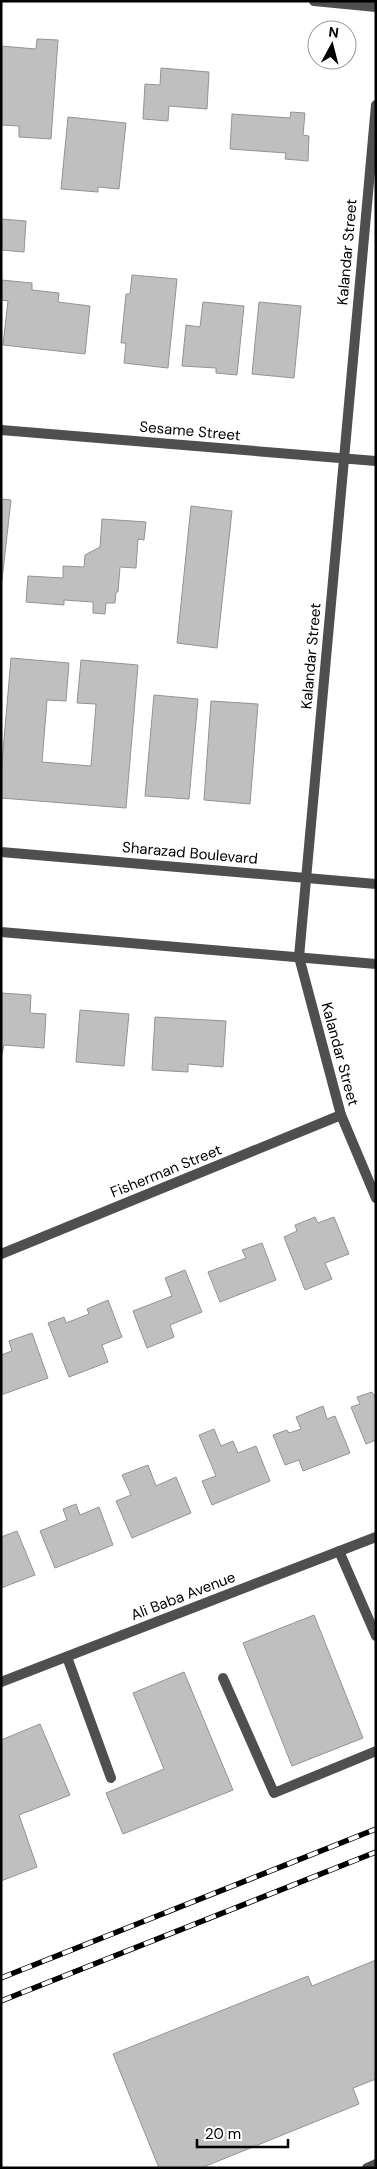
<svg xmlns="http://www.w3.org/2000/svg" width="377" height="2169" font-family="'DM Sans',sans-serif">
<rect width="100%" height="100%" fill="#fff"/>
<path fill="#bfbfbf" stroke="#939393" d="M37,39L58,40L51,139L19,137V126L1,125V46L36,49Z
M161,68L209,72L207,109L169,106L168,121L143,119L145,84L160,85Z
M291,112L305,113L303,135L309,136L308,161L285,159L286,153L230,149L232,114L290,118Z
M68,117L126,123L119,189L98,187V192L61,189Z
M1,219L26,221L24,252L1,250Z
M132,275L177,279L168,368L124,363L126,343H121L126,294H130Z
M1,280L32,283V290L59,293L58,302L90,306L85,354L3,345L8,301L1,300Z
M203,302L244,306L237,375L216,373V368L182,366L186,325L200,327Z
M259,302L301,306L294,378L252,374Z
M1,499L11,500L2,580H1Z
M191,506L232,511L217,648L177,643Z
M102,519L146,522L144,540L138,539L136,568L120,567L118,592H116L115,603H106L105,614L93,613V602L64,600V605L26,602L28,576L63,578V566L84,567L85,555L100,547Z
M11,658L69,663L66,701L47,700L42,762L91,766L96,704L77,703L81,660L138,665L126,808L1,798V775Z
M154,695L198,699L189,799L145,796Z
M211,701L258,704L250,804L204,800Z
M1,993L31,995L30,1013L46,1014L44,1048L4,1045L1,1058Z
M80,1010L129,1014L124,1066L76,1062Z
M155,1017L226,1021L223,1067L188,1064V1072L152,1070Z
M315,1217L318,1223L334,1217L349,1254L325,1263L332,1279L305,1290L284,1237L297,1231L295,1225Z
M262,1243L276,1280L220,1302L208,1272L246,1258L242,1250Z
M185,1270L202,1312L170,1325L174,1337L147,1348L133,1311L172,1296L165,1278Z
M108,1300L122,1337L102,1345L108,1362L69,1377L48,1323L64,1317L66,1323L89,1314L87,1309Z
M32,1333L48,1378L1,1395V1355L12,1351L9,1341Z
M372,1392L376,1398V1440L366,1444L351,1407L360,1404L357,1397Z
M323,1406L327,1419L335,1416L350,1453L303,1471L299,1460L285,1465L273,1435L287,1430L289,1433L301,1429L296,1417Z
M214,1429L221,1446L233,1441L238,1453L256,1446L270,1481L212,1505L202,1481L216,1476L199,1435Z
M148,1465L156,1486L176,1477L191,1513L132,1538L116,1501L131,1495L122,1475Z
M76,1504L80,1515L99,1507L113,1545L55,1568L40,1531L67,1520L63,1509Z
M17,1531L35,1575L1,1588V1537Z
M314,1615L363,1738L292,1766L243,1643Z
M184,1672L233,1790L123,1834L106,1793L164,1769L133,1693Z
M40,1724L70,1795L19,1815L37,1867L1,1881V1740Z
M376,1960V2079L353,2088L359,2104L201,2168H159L113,2054L308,1976L312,1986Z"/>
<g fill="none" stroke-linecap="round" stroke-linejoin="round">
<path stroke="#4f4f4f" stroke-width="10" d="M1,1254L341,1115
M339,1551L376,1636
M67,1657L111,1778
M223,1678L274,1793L376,1751"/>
<path stroke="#4f4f4f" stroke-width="10" d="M314,1L376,7
M376,105L299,957L341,1115L376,1198
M1,430L376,461
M367,2168L376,2164"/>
<path stroke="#4f4f4f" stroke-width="10" d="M1,852L376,884
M1,932L376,964
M1,1682L376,1537"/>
<defs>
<path id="rail" d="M1,1978L376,1829
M1,2001L376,1852"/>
</defs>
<use href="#rail" stroke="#000" stroke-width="5.5"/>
<use href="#rail" stroke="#fff" stroke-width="4" stroke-dasharray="11" stroke-linecap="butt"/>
</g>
<g text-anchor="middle" stroke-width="4" stroke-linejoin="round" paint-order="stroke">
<g font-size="15" fill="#000" stroke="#fff">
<text transform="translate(347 252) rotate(-85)" y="5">Kalandar Street</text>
<text transform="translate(190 431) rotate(5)" y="5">Sesame Street</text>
<text transform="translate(311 656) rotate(-85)" y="5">Kalandar Street</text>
<text transform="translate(190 853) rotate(5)" y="5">Sharazad Boulevard</text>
<text transform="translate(340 1054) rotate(75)" y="5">Kalandar Street</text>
<text transform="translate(166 1171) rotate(-22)" y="5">Fisherman Street</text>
<text transform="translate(183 1596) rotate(-21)" y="5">Ali Baba Avenue</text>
</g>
</g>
<rect width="377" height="2169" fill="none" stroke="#000000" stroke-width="5"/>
<g transform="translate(332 45) rotate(7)"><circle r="24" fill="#ffffff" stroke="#999999"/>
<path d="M0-4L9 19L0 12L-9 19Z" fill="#000000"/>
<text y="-8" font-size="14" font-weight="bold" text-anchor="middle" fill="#000000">N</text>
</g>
<path d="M197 2139v8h91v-8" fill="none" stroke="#000000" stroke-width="2.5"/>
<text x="205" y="2139" font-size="15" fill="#000000" stroke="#ffffff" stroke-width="4" paint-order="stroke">20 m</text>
</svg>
